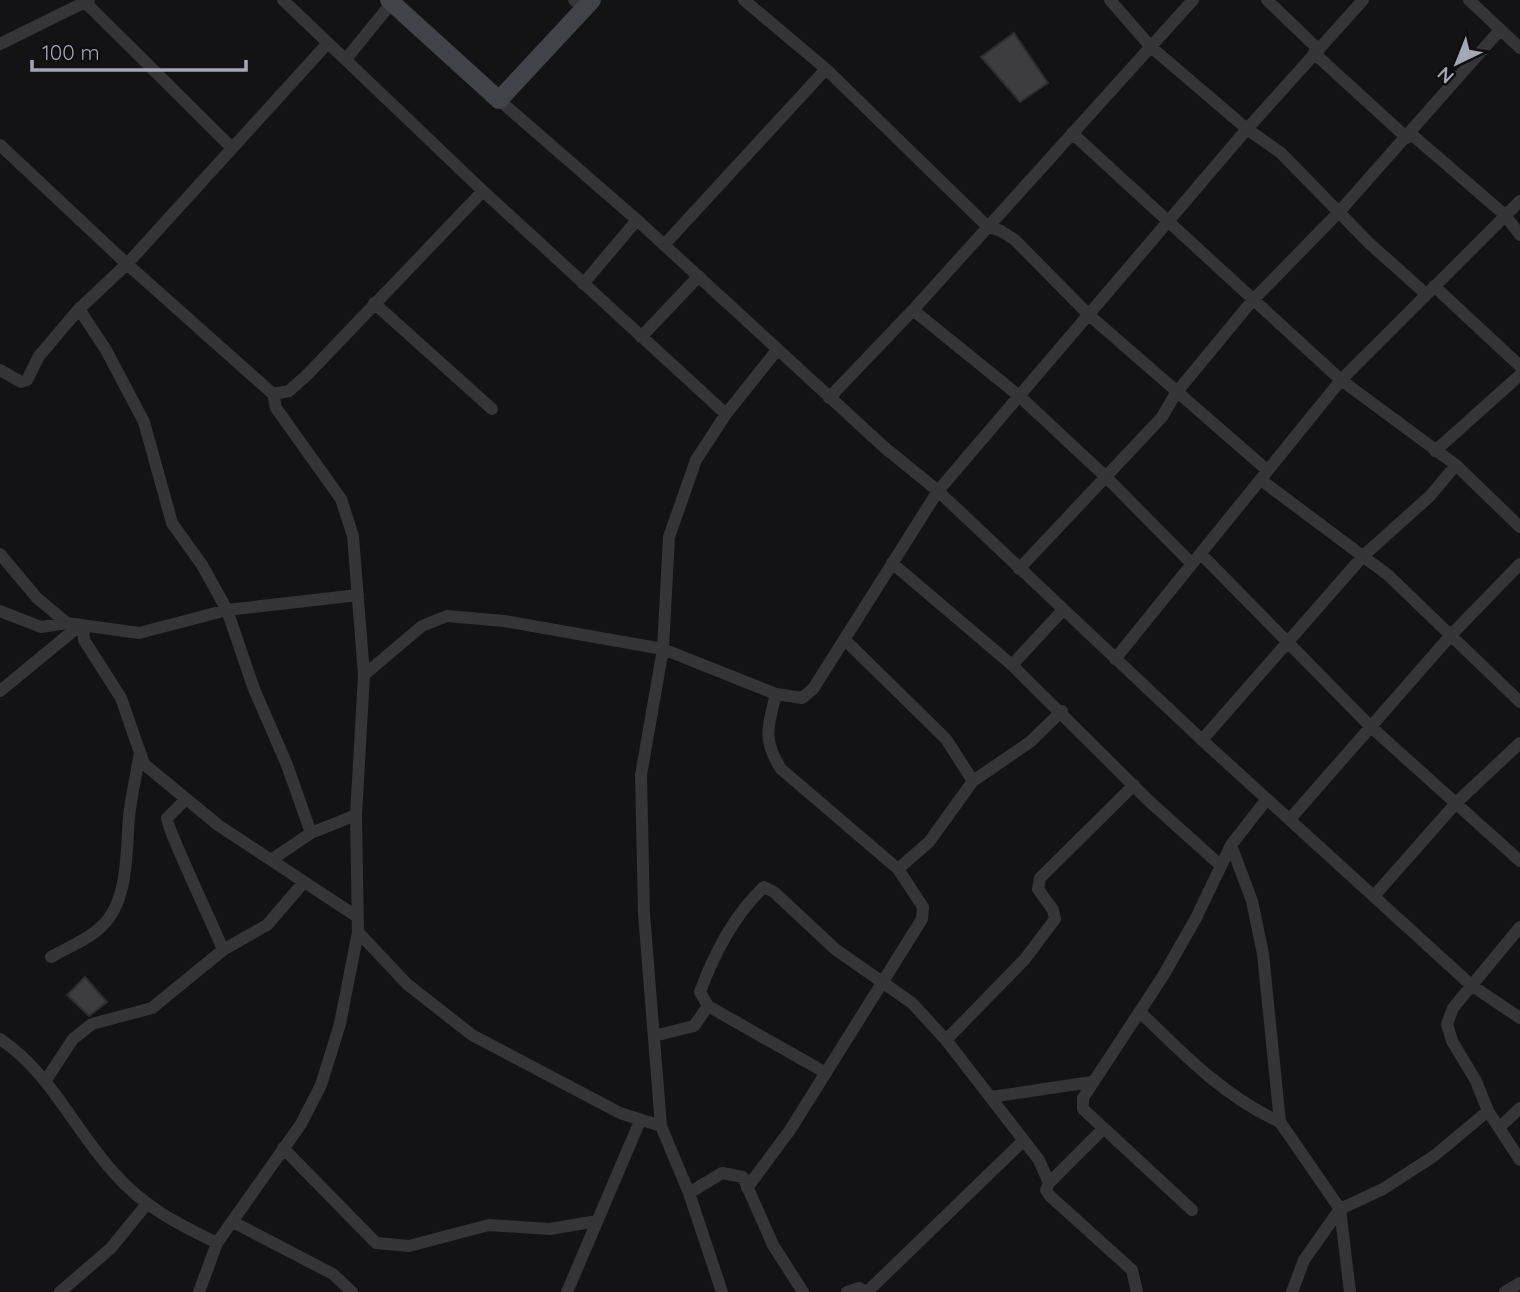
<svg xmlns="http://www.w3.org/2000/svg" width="1520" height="1292" font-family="Quicksand,sans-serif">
<rect width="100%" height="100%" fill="#131214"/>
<path fill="#3d3c41" stroke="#2d2c30" stroke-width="2" d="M1014,33L1048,83L1020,102L981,57Z
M85,977L107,1002L89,1016L67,995Z"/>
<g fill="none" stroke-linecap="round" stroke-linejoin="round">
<path stroke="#343439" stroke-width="12" d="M283,0L483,191L726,414
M574,0L584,10
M744,0L826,69L987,226L1001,231L1015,240L1089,315L1267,470
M1110,0L1151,47L1247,129L1281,153L1369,243L1426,294
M1267,0L1318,49
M1469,0L1520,48
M85,2L232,148
M0,44L89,0
M1314,53L1407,138
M346,59L394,0
M499,100L637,220L884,447L938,491L1202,740L1471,985L1520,1018
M1072,133L1341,380L1456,465L1520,527
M1410,133L1505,215L1520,235
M0,145L127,264L273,394L289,391L307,375L483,191
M664,245L826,69
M583,284L637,220
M1434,286L1520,366
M374,303L492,409
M79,309L106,350L144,422L172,523L202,565L227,610L254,689L287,765L311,833
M913,310L1018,395L1106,477L1191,563
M641,337L699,276
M0,370L21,382L27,380L39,356L79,309L127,264L327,44
M273,394L276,408L341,499L353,536L364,675L356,815L358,932L407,984L472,1035L620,1113L661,1126
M829,398L913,310L1193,0
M1435,451L1520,375
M1261,480L1388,575L1520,702
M0,554L37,598L67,623L139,633L227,610L358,595
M1201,554L1370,726L1520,861
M892,563L1012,665L1149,801L1220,865
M1019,569L1162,417L1176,393L1252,301L1339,212L1500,30
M0,611L41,627L67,623
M83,626L84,640L121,698L144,764L218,825L271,860L311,833L356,815
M845,640L946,739L973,781
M1115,659L1341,380L1520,201
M1012,665L1063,610
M364,675L422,626L447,616L504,621L663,649L776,694L802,698L813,689L938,491L1247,129L1363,0
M0,691L79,626
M776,694C768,726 762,739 781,769L898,869L929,842L973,781L1030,742L1062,711
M1202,740L1363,556L1430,496L1456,465
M186,799L167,818C166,827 216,931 223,950
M1290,819L1452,634L1520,564
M1231,845L1252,901L1263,954L1280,1122L1340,1209L1350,1292
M271,860L356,916
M1374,896L1457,802L1520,743
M1520,927L1453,1008L1447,1024L1452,1041L1476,1081L1488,1111L1520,1160
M51,957C68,947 88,940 102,926C129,900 126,851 129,817C131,797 136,777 139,757
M1141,1013C1184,1055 1225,1097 1280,1122
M654,1036L694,1026L708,1006
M0,1039C52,1074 74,1130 115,1174C144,1207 178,1224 217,1243
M946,1040L1025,959L1055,919L1053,910L1038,889L1040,878L1134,785
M826,1073L708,1006L700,992C714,954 735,914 764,887L774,892L835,949L912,1003L946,1040L1039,1160L1049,1183L1046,1190L1050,1196L1132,1270L1137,1292
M46,1080L73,1039L92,1024L152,1008L223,950L267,925L304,882
M991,1097L1091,1082
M1501,1126L1520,1108
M283,1148L376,1243L409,1246L489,1225L550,1229L597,1221
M1049,1183L1103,1129
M747,1188L790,1130L922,919L923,907L898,869
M689,1193L722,1173L743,1177L773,1245L803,1292
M1192,1210L1083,1109V1098L1163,976L1196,918L1231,845L1267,799
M233,1222L333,1274L352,1292
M60,1292L111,1248L146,1205
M199,1292L217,1243L301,1124L321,1085L340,1024L358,932
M567,1292L640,1121
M722,1292L689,1193L661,1126L644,914L641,775L663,649L669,537L696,460L726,414L777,350
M847,1292L859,1288L867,1292
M867,1292L1023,1141
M1292,1292L1304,1260L1340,1209L1383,1189L1434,1156L1488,1111
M1505,1292L1520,1283"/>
<path stroke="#424249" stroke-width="18" d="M389,0L499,100L592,0"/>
</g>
<g transform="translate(1457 63) rotate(223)" stroke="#0e0d0f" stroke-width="5" paint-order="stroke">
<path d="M0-5L12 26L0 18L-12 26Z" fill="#a4a7b4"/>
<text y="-10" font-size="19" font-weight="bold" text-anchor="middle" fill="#a4a7b4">N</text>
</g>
<path d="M32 60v10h214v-10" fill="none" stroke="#a4a7b4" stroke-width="3.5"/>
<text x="42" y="60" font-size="21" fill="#a4a7b4" stroke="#0e0d0f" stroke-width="5" paint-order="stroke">100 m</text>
</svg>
